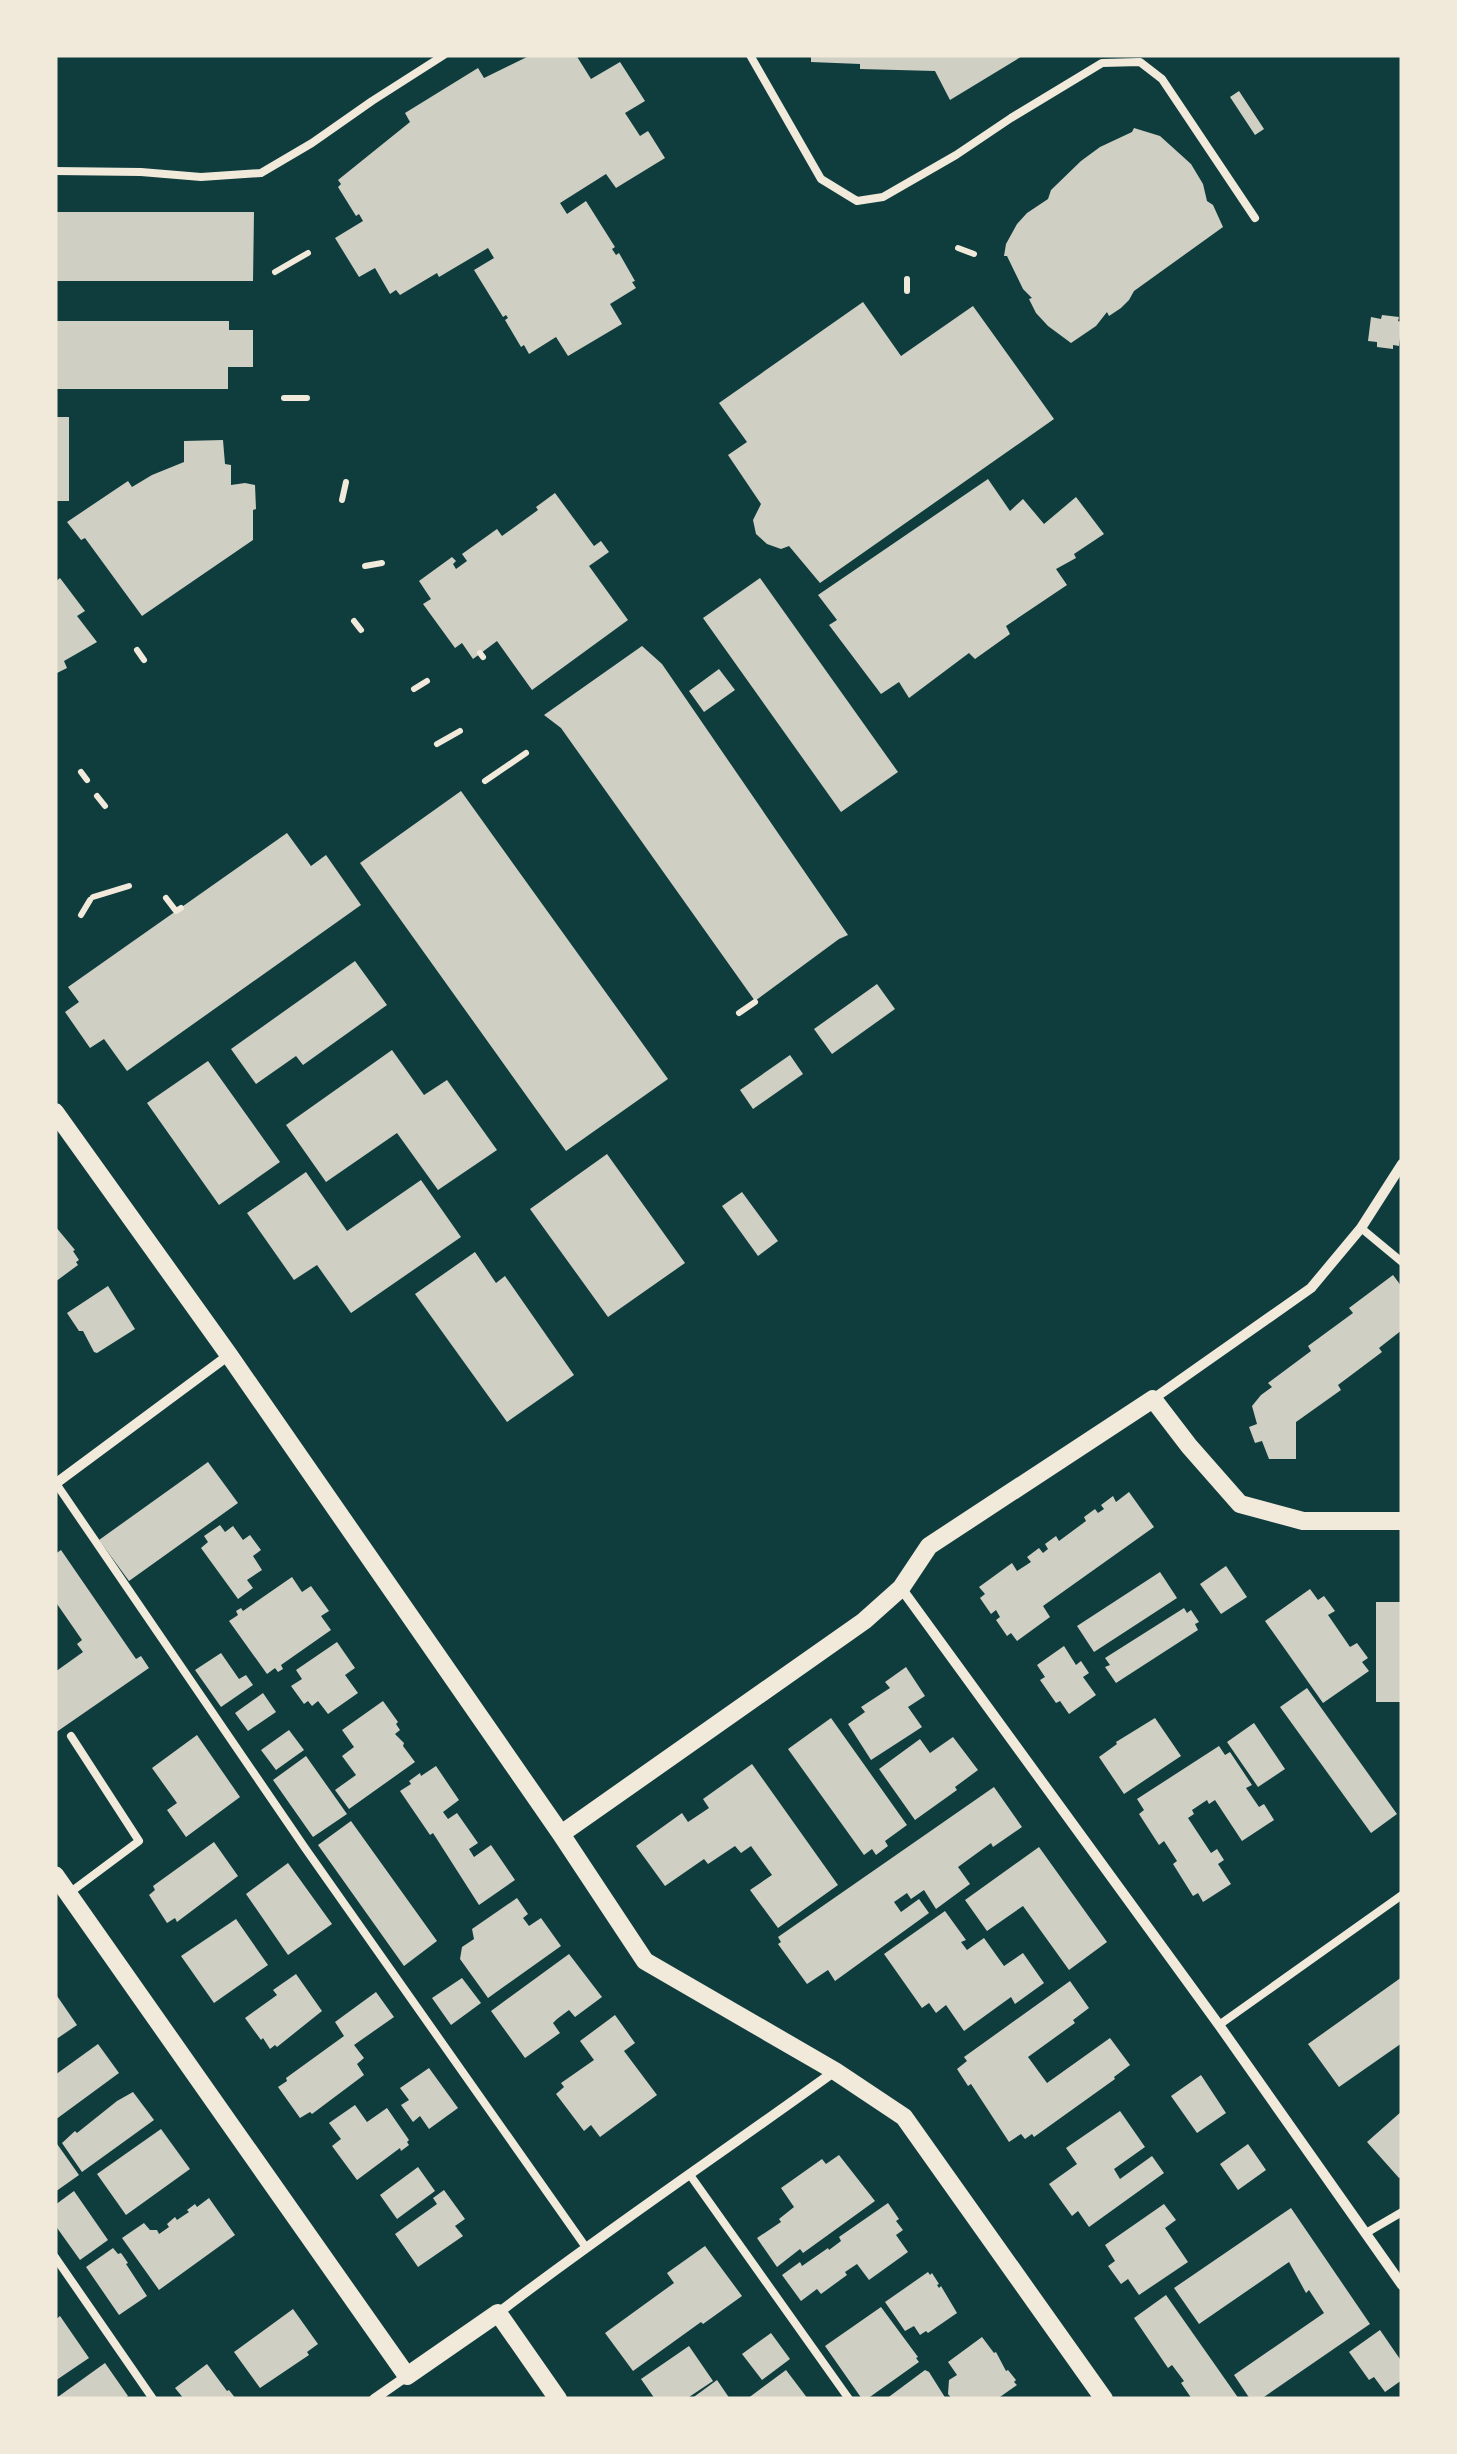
<svg xmlns="http://www.w3.org/2000/svg" width="1457" height="2454" font-family="'Libre Baskerville',serif">
<rect width="100%" height="100%" fill="#0f3d3e"/>
<path fill="#cfcfc3" d="M531,55H576L591,79L620,62L645,101L625,113L640,136L648,131L665,158L616,188L606,174L560,203L567,214L586,201L615,247L612,249L616,255L619,253L635,281L632,282L636,288L610,304L622,324L568,356L556,337L529,354L524,345L521,347L505,320L508,318L506,315L503,317L474,270L494,258L488,248L439,277L437,273L400,295L396,290L390,294L375,268L359,277L335,238L363,221L359,214L356,216L338,187L341,184L338,180L410,122L405,113L478,68L484,78Z
M811,55H1024L950,100L935,71L860,69V64L811,62Z
M1239,91L1264,129L1255,135L1230,97Z
M1134,128L1160,136L1191,164L1203,184L1207,201L1213,205L1223,227L1134,291L1129,300L1121,308L1109,316L1107,312L1096,326L1071,343L1048,326L1036,313L1029,299L1032,298L1023,289L1007,256H1004L1006,244L1017,224L1027,213L1048,199L1051,190L1081,161L1100,147L1132,132Z
M55,212H254L253,281H55Z
M863,302L901,356L973,306L1054,419L820,583L789,546L781,549L767,544L756,534L753,520L761,504L728,455L747,442L719,403Z
M1382,315L1399,317L1398,321L1402,322L1399,346L1393,345V349L1377,347V342L1368,341L1371,317L1381,319Z
M55,321H229V330H253V367H228V389H55Z
M55,417H69V501H55Z
M223,440L225,464L231,465V485L245,483L255,485L256,509L253,510V540L142,616L85,538L81,540L67,522L128,481L132,487L152,475L184,462V441Z
M988,479L1010,511L1023,499L1044,524L1076,497L1104,534L1074,554L1076,558L1056,569L1067,585L1006,626L1010,634L975,659L969,653L909,698L899,682L881,694L829,625L837,620L818,595Z
M555,493L594,546L601,541L609,552L589,566L628,620L532,690L497,641L473,659L462,643L455,648L423,604L431,599L419,581L452,557L456,561L453,564L456,569L467,561L462,554L497,529L502,536L538,510L536,507Z
M60,578L85,611L77,616L97,642L64,661L67,668L55,674V582Z
M760,578L898,772L841,812L703,618Z
M642,646L662,664L848,935L839,939L755,1001L561,728L544,715Z
M719,669L735,690L704,712L689,691Z
M461,791L668,1079L566,1151L360,863Z
M287,833L311,866L326,855L361,905L127,1071L104,1039L90,1048L65,1012L79,1002L68,987Z
M355,961L387,1005L303,1065L296,1056L256,1084L231,1049Z
M877,984L895,1009L832,1054L814,1029Z
M392,1050L424,1095L447,1080L497,1150L438,1190L397,1133L326,1182L286,1125Z
M790,1055L803,1074L753,1109L740,1090Z
M208,1061L280,1162L219,1205L147,1103Z
M607,1154L685,1263L608,1317L530,1209Z
M306,1172L347,1231L421,1180L461,1237L351,1313L317,1265L294,1280L247,1213Z
M742,1192L778,1241L758,1256L722,1206Z
M55,1226L75,1250L73,1251L79,1260L76,1262L78,1265L55,1282Z
M475,1252L496,1283L505,1276L574,1375L507,1422L415,1294Z
M1393,1275L1402,1287V1330L1379,1348L1382,1352L1338,1385L1341,1390L1296,1422V1459H1269L1262,1441L1255,1443L1249,1427L1257,1424L1252,1406L1261,1395L1272,1387L1268,1383L1311,1351L1308,1346L1353,1313L1349,1308Z
M108,1286L135,1329L97,1353L94,1352L83,1331H79L67,1313Z
M208,1462L238,1503L129,1581L99,1540Z
M1129,1492L1154,1527L1043,1606L1050,1617L1017,1641L1011,1633L1007,1636L996,1620L1000,1617L996,1610L991,1614L980,1598L985,1594L979,1587L1012,1563L1017,1571L1031,1562L1027,1557L1039,1548L1043,1553L1048,1549L1045,1544L1056,1536L1059,1541L1086,1521L1084,1517L1095,1509L1098,1513L1104,1509L1101,1505L1113,1496L1116,1502Z
M220,1525L225,1532L233,1526L243,1540L250,1535L261,1550L253,1556L262,1570L247,1580L253,1588L238,1599L201,1548L208,1542L204,1536Z
M61,1550L136,1659L141,1656L149,1668L55,1733V1672L83,1652L77,1644L82,1640L55,1601V1554Z
M1226,1566L1247,1597L1221,1614L1200,1584Z
M1160,1572L1177,1598L1094,1652L1077,1626Z
M292,1577L302,1592L311,1586L329,1611L321,1616L331,1630L281,1665L283,1669L278,1672L275,1668L267,1674L229,1621L238,1615L236,1611L241,1608L243,1611Z
M1310,1589L1318,1600L1324,1596L1335,1611L1328,1615L1350,1647L1357,1643L1368,1658L1362,1662L1369,1671L1323,1703L1265,1621Z
M1376,1602H1402V1702H1376Z
M1184,1608L1187,1613L1191,1610L1199,1622L1195,1624L1198,1630L1116,1683L1105,1667L1110,1665L1105,1658Z
M337,1642L355,1668L345,1675L358,1693L328,1714L318,1701L312,1706L308,1701L304,1704L291,1686L302,1679L296,1670Z
M1064,1646L1076,1665L1081,1661L1089,1673L1083,1677L1096,1695L1069,1714L1060,1701L1056,1703L1040,1680L1045,1677L1037,1665Z
M221,1653L239,1679L246,1675L253,1685L221,1707L195,1670Z
M906,1667L925,1696L908,1707L922,1727L871,1760L848,1724L865,1712L861,1707L890,1688L885,1682Z
M1307,1688L1397,1814L1371,1833L1280,1707Z
M263,1693L276,1712L248,1731L235,1713Z
M383,1701L398,1722L396,1724L400,1730L395,1734L404,1743L403,1746L415,1762L349,1809L335,1790L356,1775L342,1756L354,1747L342,1730Z
M831,1718L907,1825L885,1841L888,1846L876,1855L872,1849L864,1855L788,1749Z
M1155,1718L1181,1756L1124,1794L1099,1757L1117,1744L1116,1742Z
M1254,1723L1285,1769L1258,1787L1227,1742Z
M289,1730L304,1750L276,1770L261,1750Z
M197,1735L240,1797L186,1837L167,1810L177,1803L152,1768Z
M953,1737L978,1770L955,1787L957,1790L915,1820L879,1769L920,1739L930,1753Z
M1219,1746L1225,1755L1230,1752L1252,1785L1246,1788L1259,1807L1264,1804L1274,1820L1242,1841L1215,1800L1209,1804L1207,1800L1192,1810L1194,1814L1188,1818L1211,1853L1217,1849L1224,1860L1218,1864L1231,1884L1203,1902L1198,1893L1193,1896L1173,1864L1177,1861L1164,1841L1159,1845L1139,1814L1144,1810L1137,1799Z
M306,1756L347,1814L313,1837L273,1780Z
M752,1764L838,1885L778,1928L750,1890L772,1875L751,1846L741,1853L735,1846L708,1864L704,1859L665,1886L636,1846L682,1813L688,1822L709,1808L703,1799Z
M436,1766L459,1800L443,1812L448,1819L457,1813L478,1843L469,1849L474,1857L491,1845L515,1880L479,1905L433,1833L430,1835L400,1791L411,1784L409,1781L420,1773L421,1776Z
M994,1787L1022,1827L993,1847L991,1843L958,1867L970,1884L936,1909L924,1890L911,1899L907,1893L894,1902L901,1912L919,1899L929,1913L835,1981L828,1970L807,1984L778,1944L781,1942L778,1937Z
M351,1821L437,1941L404,1966L318,1845Z
M214,1842L238,1876L177,1922L175,1918L167,1923L149,1895L155,1890L153,1886Z
M1039,1847L1107,1942L1069,1970L1023,1906L987,1931L965,1900Z
M288,1863L332,1924L288,1955L246,1894Z
M517,1898L528,1914L523,1918L529,1926L541,1918L561,1946L488,1998L460,1959L462,1947L474,1939L472,1929Z
M945,1911L966,1940L961,1942L967,1950L984,1938L1004,1966L1023,1953L1044,1983L1015,2004L1011,1997L964,2031L946,2005L936,2013L929,2003L922,2008L884,1954Z
M236,1919L268,1965L214,2003L181,1956Z
M569,1954L602,1997L575,2017L569,2010L557,2019L553,2023L560,2033L525,2058L491,2011Z
M296,1974L322,2011L277,2047L275,2045L270,2049L263,2038L261,2040L245,2018L277,1995L273,1990Z
M1402,1977V2043L1339,2087L1308,2044Z
M462,1978L481,2003L451,2025L432,1998Z
M1070,1981L1089,2008L1073,2020L1075,2023L1028,2057L1047,2083L1110,2038L1130,2065L1114,2077L1115,2079L1034,2137L1032,2134L1025,2139L1021,2134L1009,2142L971,2084L968,2086L957,2069L967,2061L964,2057Z
M376,1992L394,2017L354,2045L364,2058L357,2064L364,2075L312,2114L310,2112L300,2118L278,2087L287,2081L286,2078L344,2036L335,2022Z
M55,1993L77,2025L55,2040Z
M615,2015L635,2043L624,2051L657,2095L600,2137L591,2125L584,2131L556,2094L564,2087L561,2083L594,2060L580,2041Z
M98,2044L119,2073L55,2120V2075Z
M429,2068L458,2108L429,2129L420,2116L413,2122L401,2105L409,2100L400,2088Z
M1201,2075L1226,2113L1197,2133L1171,2096Z
M133,2092L154,2120L82,2172L62,2143L75,2131L77,2133L117,2101Z
M355,2105L367,2122L387,2108L409,2140L407,2142L409,2145L401,2151L400,2148L357,2180L332,2146L341,2139L329,2123Z
M1120,2111L1145,2147L1114,2169L1120,2179L1152,2156L1164,2173L1089,2227L1078,2211L1072,2216L1049,2184L1077,2164L1066,2148Z
M1402,2111V2176L1399,2178L1367,2142Z
M161,2129L190,2169L126,2215L97,2174Z
M55,2141L79,2175L55,2192Z
M1248,2144L1266,2170L1238,2190L1220,2164Z
M839,2155L875,2201L803,2253L800,2249L777,2267L757,2238L781,2222L779,2219L794,2207L781,2188L822,2159L826,2164Z
M418,2167L435,2191L397,2219L380,2195Z
M444,2190L465,2219L455,2226L463,2236L418,2267L395,2234L437,2204L433,2198Z
M74,2191L108,2240L80,2260L55,2225V2205Z
M209,2198L235,2235L159,2290L122,2238L144,2223L150,2230H157L159,2234L169,2227L167,2224L175,2217L177,2220L189,2212L187,2210L195,2204L197,2207Z
M888,2203L899,2219L896,2221L903,2230L896,2235L908,2252L869,2280L857,2264L845,2272L847,2275L821,2294L817,2289L801,2301L782,2275L800,2262L802,2266L828,2248L829,2250L841,2241L839,2237Z
M1164,2204L1176,2220L1165,2228L1188,2262L1139,2295L1128,2279L1121,2284L1108,2266L1115,2261L1105,2245Z
M1291,2208L1370,2324L1261,2399H1250L1234,2375L1324,2313L1309,2290L1306,2293L1289,2262L1199,2324L1174,2288Z
M705,2246L742,2296L703,2324L701,2322L633,2371L605,2333L674,2283L667,2273Z
M113,2248L118,2254L121,2253L128,2263L126,2264L147,2296L119,2315L86,2267Z
M928,2272L930,2275L932,2273L939,2284L937,2285L939,2288L941,2286L957,2313L928,2333L926,2331L920,2335L914,2326L905,2331L885,2302Z
M1166,2295L1239,2399H1192L1181,2383L1184,2381L1172,2365L1168,2368L1134,2318Z
M881,2307L918,2357L916,2358L919,2362L867,2399H862L825,2346Z
M293,2309L318,2344L307,2352L309,2355L260,2388L234,2352Z
M60,2316L89,2358L55,2381V2320Z
M1380,2330L1402,2362V2380L1385,2392L1374,2377L1369,2380L1349,2352Z
M771,2333L790,2359L762,2380L742,2354Z
M982,2337L994,2353L996,2352L1006,2371L1008,2370L1016,2380L1014,2382L1017,2385L997,2399H952L948,2394L949,2380L957,2375L948,2362Z
M689,2346L713,2381L686,2399H655L641,2379Z
M105,2363L128,2396L124,2399H55Z
M207,2364L227,2391L229,2390L236,2399H184L175,2388Z
M786,2370L808,2399H747Z
M925,2370L929,2372L946,2399H886Z
M717,2380L730,2399H691Z"/>
<g fill="none" stroke-linecap="round" stroke-linejoin="round">
<path stroke="#f1e9da" stroke-width="6" d="M958,248L974,254
M275,272L308,253
M907,291V279
M284,398H307
M342,500L346,482
M365,566L382,563
M354,621L361,630
M137,650L144,660
M480,653L483,657
M414,689L427,681
M437,744L460,731
M81,772L87,780
M485,781L526,753
M97,796L105,806
M93,897L129,886
M166,898L176,911L181,908
M81,915L90,900
M739,1013L755,1002"/>
<path stroke="#f1e9da" stroke-width="8" d="M750,55L821,179L857,201L883,197L956,155L1011,118L1102,63L1140,62L1162,79L1255,218
M55,171L141,172L201,177L261,173L312,143L372,101L444,55
M1361,1228L1402,1262
M55,1482L305,1848L585,2246
M68,1894L139,1841L71,1736
M1219,2025L1402,1895
M690,2175L849,2399
M1366,2233L1402,2212
M55,2257L153,2399"/>
<path stroke="#f1e9da" stroke-width="10" d="M1153,1399L1311,1288L1361,1228L1402,1164
M55,1484L229,1355
M901,1588L1219,2025L1402,2285
M498,2313C608,2229 723,2152 835,2071
M374,2399L407,2376"/>
<path stroke="#f1e9da" stroke-width="18" d="M55,1112L229,1355L561,1834L645,1961L835,2071L904,2117L1104,2399
M561,1834L864,1621L901,1588L929,1546L1153,1399L1189,1446L1240,1504L1303,1521H1402
M55,1875L407,2376L498,2313L558,2399"/>
</g>
<rect width="1457" height="2454" fill="none" stroke="#f1e9da" stroke-width="115"/>
</svg>
